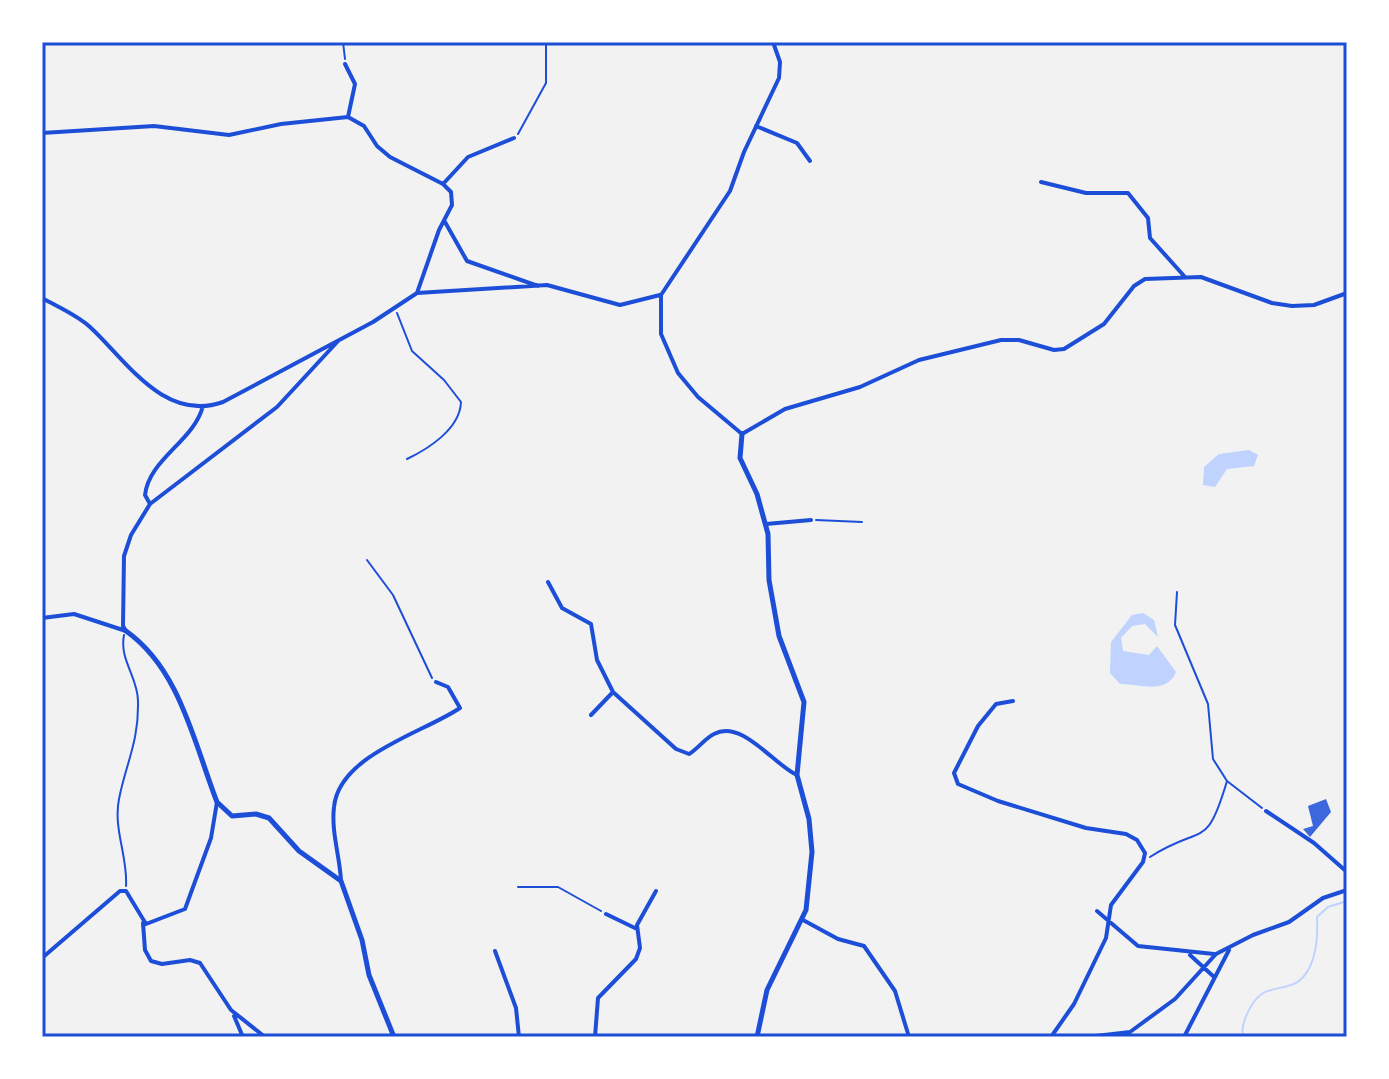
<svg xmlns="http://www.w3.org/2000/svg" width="1389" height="1079" font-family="'Nunito Sans',sans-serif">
<rect width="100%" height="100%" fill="#f2f2f2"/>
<path fill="#bfd3fe" d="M1249,450L1258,455L1254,466L1227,469L1215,487L1203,485L1204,467L1219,454Z
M1143,613L1154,620L1158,637L1145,624L1132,626L1121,638L1123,651L1149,655L1157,646L1176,672C1167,695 1139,684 1120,684L1110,673L1111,642L1132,615Z"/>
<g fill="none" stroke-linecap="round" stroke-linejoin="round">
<path stroke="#bfd3fe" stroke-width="2" d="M1243,1037C1240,1024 1251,1001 1263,993C1273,987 1289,989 1299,981C1317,966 1318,937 1317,917L1328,907L1347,901"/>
</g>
<path fill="#3d67dc" d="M1326,799L1331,812L1310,837L1303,829L1313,826L1308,806Z"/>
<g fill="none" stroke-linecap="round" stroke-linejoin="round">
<path stroke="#1d4ed8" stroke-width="2" d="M343,42L345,59
M518,134L546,83V42
M397,313L412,351L444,380L461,402C460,429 428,449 407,459
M816,520L862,522
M367,560L393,595L432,678
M1177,592L1175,625L1208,704L1213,759L1227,781L1262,808
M124,635C119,660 138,677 138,701C139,742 126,763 119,799C113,829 128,857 126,886
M1150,857C1203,823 1206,852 1227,781
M518,887H558L601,911"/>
<path stroke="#1d4ed8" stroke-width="4" d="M773,42L780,62L779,78L744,152L730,191L661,295V334L678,373L698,397L742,434L785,409L860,387L919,360L1001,340H1019L1054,350L1064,349L1104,324L1134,286L1145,279L1201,277L1272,303L1292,306L1314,305L1347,293
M345,64L355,84L348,117
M756,126L797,143L810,161
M42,133L154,126L229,135L281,124L348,117L364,126L377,146L390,157L443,184L451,192L452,205L439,230L417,293
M1041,182L1086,193H1128L1148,218L1150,238L1185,277
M443,184L468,157L514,138
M445,222L467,261L538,286
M42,298C58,307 77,315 90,327C126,360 164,423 223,402L373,322L417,293L547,285L620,305L660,295
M150,504L145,495C149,459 194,441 203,406
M766,524L811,520
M548,582L562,608L591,624L597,660L613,692L676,749L689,754C698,749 704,739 714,734C742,719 774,765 797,775
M42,618L74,614L126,631L123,626L124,556L131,535L150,504L277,407L339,340
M1013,701L996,704L978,726L954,773L958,784L998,801L1086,828L1126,834L1137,840L1145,853L1143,862L1111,905L1106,938L1074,1004L1051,1037
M591,715L613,692
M1266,811L1314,843L1347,872
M341,881C340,857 331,832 334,807C339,755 423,733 460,708L448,687L436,682
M1097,911L1138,946L1214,954
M606,914L637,929
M803,920L838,939L864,946L895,991L909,1037
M143,923L145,950L151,961L162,964L190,960L200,963L231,1010L265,1037
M495,951L516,1008L519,1037
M1190,955L1213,976
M42,958L120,891H126L146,924L185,909L211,838L217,802
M234,1016L243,1037
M595,1037L598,998L636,959L640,948L637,925L656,891
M1087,1037L1130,1032L1175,999L1216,954L1253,935L1289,922L1323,898L1347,890
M1184,1037L1229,950"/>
<path stroke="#1d4ed8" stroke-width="5" d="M742,434L740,458L757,494L768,534L769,580L779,636L804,702L797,775L809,819L812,852L806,910L767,990L757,1037
M126,631C180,669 194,743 217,802L232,816L256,814L269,818L299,851L341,881L362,940L369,975L394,1037"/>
</g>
<rect width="1389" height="1079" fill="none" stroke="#ffffff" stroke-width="88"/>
<rect x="44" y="44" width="1301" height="991" fill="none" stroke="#1d4ed8" stroke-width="3"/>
</svg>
